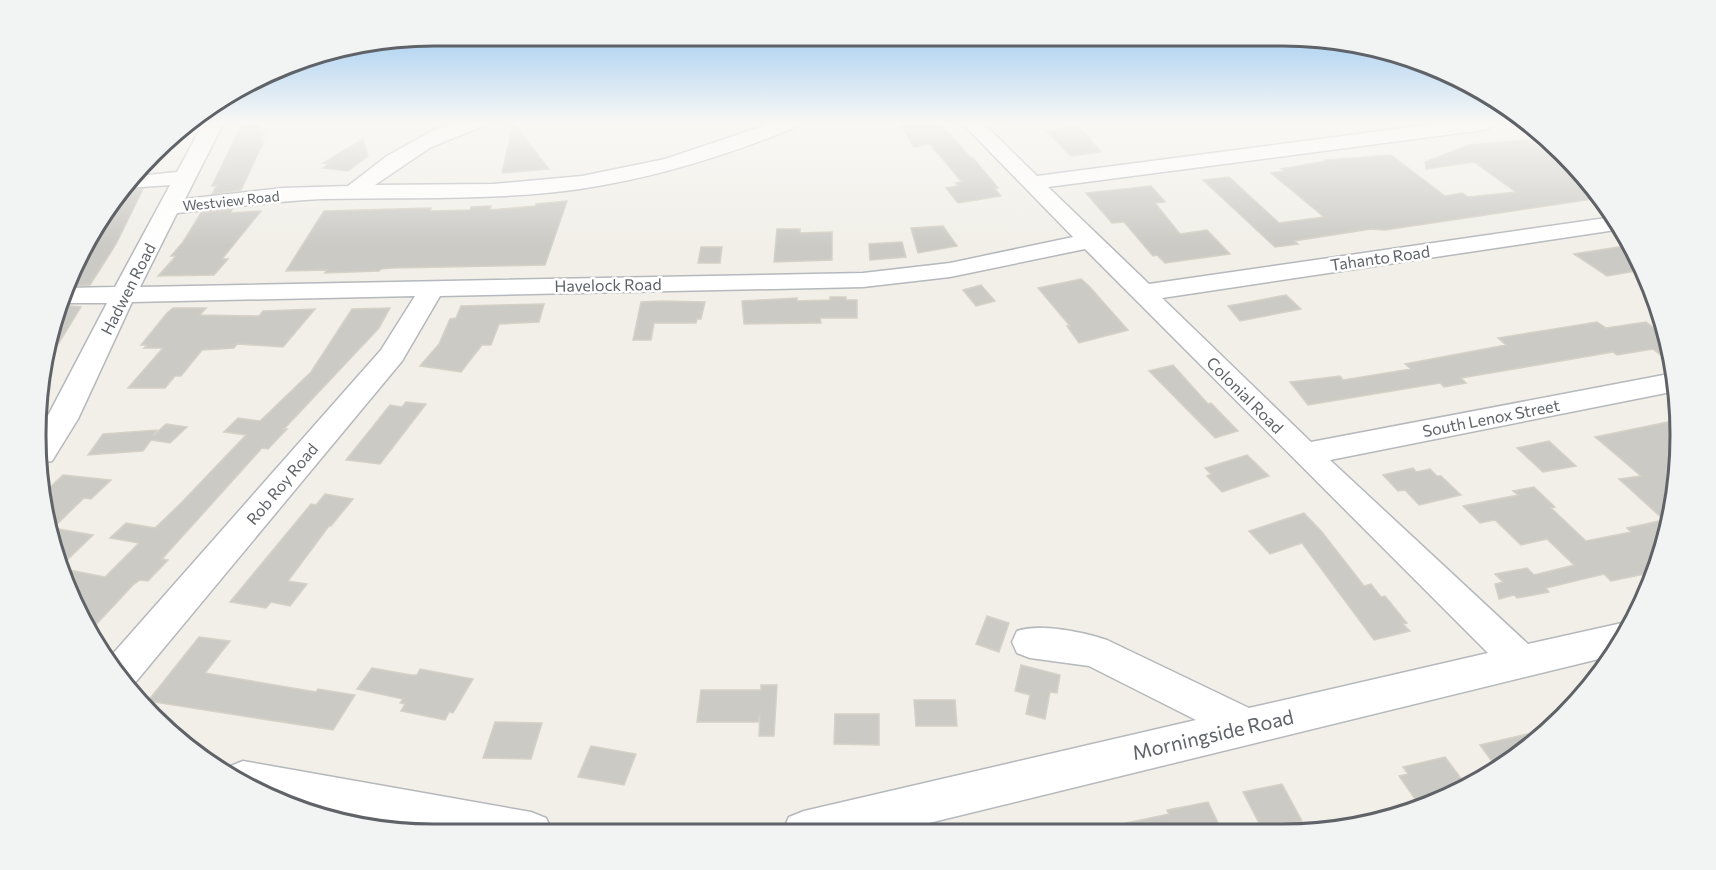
<svg xmlns="http://www.w3.org/2000/svg" width="1716" height="870" font-family="Commissioner,sans-serif">
<rect width="100%" height="100%" fill="#f1efe8"/>
<path fill="#cccac5" stroke="#d6d1c6" stroke-width="1.5" d="M242,124H261L259,130H266L261,142L264,141L241,190L212,194L217,185L212,186Z
M513,124H514L549,169L502,173Z
M900,124H941L971,158H973L998,188L995,189L1001,196L958,203L946,188L958,186L956,183L962,182L930,144L914,147Z
M1076,127L1081,129L1101,152L1071,156L1046,131Z
M363,139L368,156L348,171L323,168L329,164L323,163Z
M1522,140L1530,141L1582,173L1600,198L1385,230L1371,229L1294,241L1298,244L1275,247L1203,180L1229,177L1279,223L1324,217L1271,173L1284,171L1281,169L1327,161L1325,160L1391,155L1445,196L1462,193L1468,197L1516,192L1474,162L1426,169L1425,162L1469,145Z
M1151,186L1165,202L1155,203L1180,234L1207,230L1230,254L1165,263L1157,255L1153,256L1124,222L1112,223L1086,193Z
M143,189L116,244L90,285L65,286L103,214L125,190Z
M567,201L545,265L392,268L381,269L379,271L325,273L327,270L286,271L324,211L431,208L430,211L470,210L471,207L491,206L490,210L536,206V204Z
M232,209L231,213L261,211L222,259H228L214,275L158,276L176,256H171L183,242L201,213Z
M943,226L957,246L918,253L911,228Z
M777,229H800V233L832,232V260L774,262Z
M902,242L906,257L870,260L869,244Z
M1631,245L1642,270L1607,276L1574,254Z
M701,247H722L720,263H698Z
M1081,279L1089,286L1128,330L1079,343L1067,326H1070L1038,288Z
M981,285L995,301L976,306L963,290Z
M1286,295L1301,309L1240,321L1228,306Z
M830,297H846V300H857V318H820L821,323L744,324L742,301L797,298V301L830,300Z
M641,302L662,301L705,302L701,319H697L696,323H654L651,340H633Z
M544,304L539,322L499,324L491,345H482L461,372L420,366L439,344L450,319L456,318L461,306Z
M60,305L81,307L49,359L44,357Z
M173,308H206L200,315L259,316L263,311L315,309L283,347L237,344L234,348L202,350L181,376H175L165,388H128L163,348H144L147,345H141L167,313Z
M390,308L379,328L284,429H287L268,449L262,448L162,559L168,560L148,581L140,580L133,585L91,630L77,611L64,569L105,577L139,543L110,538L126,523L155,528L180,504L246,435L224,432L238,418L260,421L311,372L352,309Z
M1597,322L1606,328L1646,322L1666,337L1672,364L1653,349L1617,355L1613,352L1461,378L1466,383L1444,387L1440,383L1308,405L1290,382L1340,376L1343,380L1411,369L1405,364L1506,345L1498,338Z
M1173,365L1208,404L1211,403L1238,431L1215,438L1149,371Z
M406,402L426,404L380,464L346,460L390,405L402,407Z
M1678,420L1679,461L1666,538L1654,572L1611,581L1604,574L1546,588L1549,592L1539,594L1517,598L1514,595L1499,599L1495,584L1503,582L1495,574L1527,568L1534,575L1574,565L1547,539L1521,545L1495,520L1480,523L1463,506L1518,495L1513,491L1534,487L1555,507L1551,508L1586,541L1631,532L1627,528L1664,520L1619,479L1641,476L1595,437Z
M166,424L187,427L170,443L151,440L143,451L88,455L103,434L157,430L153,436Z
M1549,441L1576,466L1543,472L1517,448Z
M1247,455L1269,476L1222,492L1207,476L1211,474L1205,468Z
M1413,468L1416,472L1430,469L1437,476H1441L1461,495L1419,505L1405,490L1398,491L1383,475Z
M63,475L111,480L91,499L84,498L53,528L93,535L63,564L42,495Z
M325,494L353,499L331,526H329L288,581L307,584L290,606L271,602L266,608L230,602L311,504L316,505Z
M1304,513L1322,532L1364,586L1371,584L1381,597L1385,596L1407,623L1403,624L1410,631L1374,640L1302,543L1270,554L1249,531Z
M987,616L1009,623L999,652L976,644Z
M199,637L230,641L205,673L316,692L318,689L355,695L333,730L148,701Z
M1021,665L1060,675L1057,693L1050,692L1045,719L1026,714L1030,695L1015,691Z
M372,668L411,675H417L420,669L473,679L453,713L449,712L445,720L401,711L405,704L400,703L403,699L357,689Z
M761,685H777L774,736H759L760,714L758,722H697L701,690H761Z
M914,700H955L957,726H916Z
M835,714H879V745L834,744Z
M495,722L542,723L531,759L483,758Z
M1545,730L1524,752L1496,767L1480,745Z
M591,746L636,754L624,785L578,777Z
M1445,757L1466,785L1448,795L1428,800L1426,796L1415,799L1399,776L1408,774L1403,767Z
M1282,784L1302,821L1262,829L1243,792Z
M1208,802L1222,831H1127L1126,823L1169,814L1167,810Z"/>
<g fill="none" stroke-linecap="round" stroke-linejoin="round">
<defs>
<path id="minor" d="M203,124H223L185,199L283,188L348,186L387,156L432,131L450,124H481L479,128L431,147L375,185L493,184L582,176L665,159L769,124H796L794,128C725,156 654,178 580,189C495,201 408,197 322,199C274,201 226,208 177,213L140,287L863,273L950,263L1073,237L963,124H984L1037,176L1434,124H1492L1490,128L1483,130L1048,187L1149,284L1613,217L1622,229L1162,298L1311,442L1674,373L1676,391L1330,460L1528,644L1622,623L1630,625L1611,656L892,832H782L789,817L804,811L1196,720L1089,666L1030,658L1017,653L1012,642L1017,631C1040,623 1084,632 1107,640L1249,708L1488,653L1085,249L950,277L863,287L440,296L402,361L134,684L130,685L110,657L381,350L415,296L132,302L78,419L52,461L40,463L41,429L107,303H60L65,288L115,287L170,185L127,188L138,176L177,172Z
M243,761L531,812L546,818L553,833H417L315,814L259,793L227,770L228,767Z"/>
</defs>
<use href="#minor" stroke="#b5b8bc" stroke-width="3"/>
<use href="#minor" fill="#fff" fill-rule="evenodd"/>
</g>
<linearGradient id="sky" x2="0" y2="1"><stop stop-color="#8fc3f1"/><stop offset="0.5" stop-color="#f9f8f5"/><stop offset="1" stop-color="#f9f8f5" stop-opacity="0"/></linearGradient>
<rect width="1716" height="246" fill="url(#sky)"/>
<g text-anchor="middle" stroke-width="5" stroke-linejoin="round" paint-order="stroke">
<g font-size="14" fill="#5f6368" stroke="#fff">
<text transform="translate(231 201) rotate(-6)" y="5">Westview Road</text>
</g>
<g font-size="16" fill="#5f6368" stroke="#fff">
<text transform="translate(1380 258) rotate(-8)" y="6">Tahanto Road</text>
<text transform="translate(608 285) rotate(-1)" y="6">Havelock Road</text>
<text transform="translate(128 289) rotate(-63)" y="6">Hadwen Road</text>
<text transform="translate(1245 395) rotate(45)" y="6">Colonial Road</text>
<text transform="translate(1491 418) rotate(-11)" y="6">South Lenox Street</text>
<text transform="translate(282 484) rotate(-50)" y="6">Rob Roy Road</text>
</g>
<g font-size="20" fill="#5f6368" stroke="#fff">
<text transform="translate(1213 735) rotate(-13)" y="7">Morningside Road</text>
</g>
</g>
<path d="M0 0H1716V870H0ZM434 46H1282A388 388 0 0 1 1670 434V436A388 388 0 0 1 1282 824H434A388 388 0 0 1 46 436V434A388 388 0 0 1 434 46Z" fill="#f2f3f3" fill-rule="evenodd"/>
<path fill="none" stroke="#5f6368" stroke-width="3" d="M434 46H1282A388 388 0 0 1 1670 434V436A388 388 0 0 1 1282 824H434A388 388 0 0 1 46 436V434A388 388 0 0 1 434 46Z"/>
</svg>
